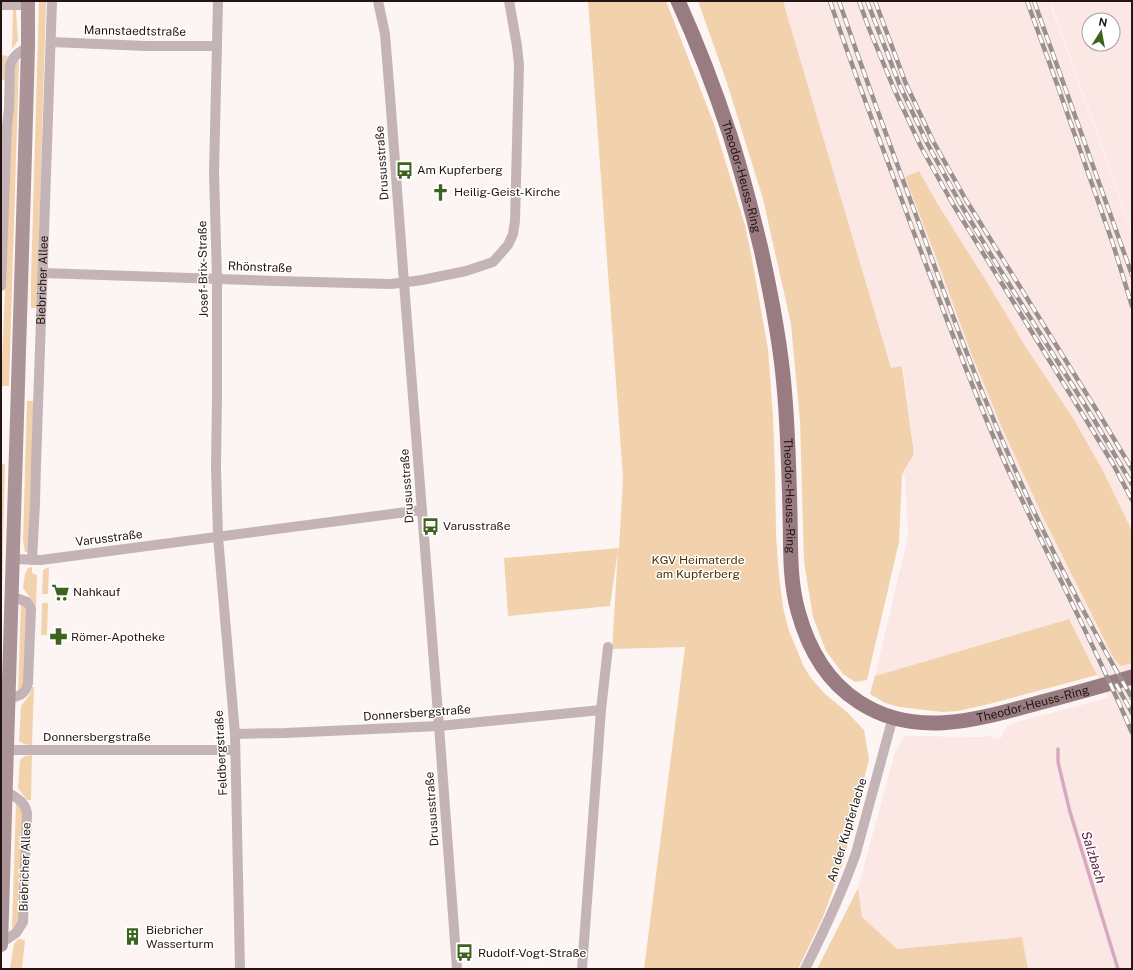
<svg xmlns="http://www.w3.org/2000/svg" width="1133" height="970" font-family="'Public Sans',sans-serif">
<rect width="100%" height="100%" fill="#fdf5f4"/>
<path fill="#fbe8e5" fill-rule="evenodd" d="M783,1H1049L1132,232V969H1028L1022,937L897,949L862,917L858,888L895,752L905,736L981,737L990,735L994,739L1002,737L1004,730L1008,726L1013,723L1108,698L1069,619L875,676L908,536L905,477L902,474L914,454L903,366L891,368Z
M1050,1H1132V230ZM1089,20H1113V44H1089Z"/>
<path fill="#f1d2ad" d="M39,1H46L37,308H31V279Z
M588,1H666L714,124L745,225L752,259L768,349L773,416L775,473L776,534L779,576L783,607L789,631L804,667L811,678L824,693L848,713L864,730L869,759L844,860L823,917L798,969H644L685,647L612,649L618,550L610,606L508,616L504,558L619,548L623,478Z
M698,1H783L891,368L902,366L914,454L902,474L899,542L867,680L855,682L843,674L826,651L813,617L804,562L800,421L791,324L763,199L727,83Z
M13,9L16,10L18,40L17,42L12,49Z
M1,55L8,56L6,60L5,80H1Z
M16,60L19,61L9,386H1L14,72Z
M919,171L937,203L988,284L1027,349L1073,418L1102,469L1132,531V663L1121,666L1114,659L1044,519L1003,430L971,353L936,257L905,177Z
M27,401H34L30,544L27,552H25L23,541Z
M1,464H5L1,637Z
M32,567V573L37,575L36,606L23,588L25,574L28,568Z
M49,567L48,594H42L43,570Z
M21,602L29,612L23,687L18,692Z
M42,603H48L47,635H41Z
M1069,619L1097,675L989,704L958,711L942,712L900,707L885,703L870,694L875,676Z
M32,687H34L32,745C27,745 23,744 19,741L21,706L30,694Z
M32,755L31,800H27L18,788L20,760L25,756Z
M16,802L23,811L20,918L12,929Z
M858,888L862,917L897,949L1022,937L1028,969H817Z
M18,939L25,940L22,969H10L14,944Z"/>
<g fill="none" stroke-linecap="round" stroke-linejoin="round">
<path stroke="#d8a8c1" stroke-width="3.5" d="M1058,749V762L1070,812L1118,969"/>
<g stroke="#c4b4b7" stroke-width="10">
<path d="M218,1L214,173L217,279V397L216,467L218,537L235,734L240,969"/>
<path d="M378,1L385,34L391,109L404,283L439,726L457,969"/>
<path d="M1,5H27"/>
<path d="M51,42L146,46H217"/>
<path d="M43,273L275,281L391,284L422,280L466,271L493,262L508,245L513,234L515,221L519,65L517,46L509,1"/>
<path d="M1,286L7,126L9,108L10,66C12,56 20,52 28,47"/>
<path d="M13,559L41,560L422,510"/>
<path id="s1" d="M32,560L35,503L36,464L52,1"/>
<path d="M8,700L20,695L24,692L26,689L28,683L31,608L27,602L11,596"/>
<path d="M235,734L285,733L439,726L601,710"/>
<path d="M1,750H235"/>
<path d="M1,794L6,791C15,797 25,801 27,813L23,922L16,933L1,943"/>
<path d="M582,969L601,710L608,647"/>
<path d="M805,969C824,931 842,893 856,853L893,717"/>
</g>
<path stroke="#ab9497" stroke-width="14" d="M1,945L24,187L28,47V1"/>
<path stroke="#997c81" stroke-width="15" id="s2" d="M678,1C698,45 715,90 730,135C742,173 752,211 761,249C771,294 780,340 784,386C788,428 789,471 790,514C791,546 789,579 798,611C808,648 826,681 859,702C915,739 979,719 1038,703C1069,695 1101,686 1132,677"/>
<defs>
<path id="rail" d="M830,1C856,79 886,156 914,233C941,304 967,375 997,445C1039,542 1091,635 1132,733
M839,1C866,80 895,159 924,237C943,290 962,342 983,394C1025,498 1075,601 1132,698
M859,1L868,26L894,89L921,147L954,206L1088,423L1113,464L1132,500
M867,1L900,86L927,143L960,203L994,260L1093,418L1132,484
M875,1L906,84L933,141L966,200L1099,414L1132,469
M1027,1L1057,84L1113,244L1132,306
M1034,1L1132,275
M1116,684L1132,713"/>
</defs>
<use href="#rail" stroke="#9a908e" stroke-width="4.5"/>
<use href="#rail" stroke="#fff" stroke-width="3" stroke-dasharray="9" stroke-linecap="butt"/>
</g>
<defs>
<symbol id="bus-bare" viewBox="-9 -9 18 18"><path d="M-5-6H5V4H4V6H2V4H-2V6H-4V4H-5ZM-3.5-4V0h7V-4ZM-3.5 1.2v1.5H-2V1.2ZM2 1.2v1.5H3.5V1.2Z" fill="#3d641e" stroke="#fff" stroke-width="2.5" paint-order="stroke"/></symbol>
<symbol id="church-bare" viewBox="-9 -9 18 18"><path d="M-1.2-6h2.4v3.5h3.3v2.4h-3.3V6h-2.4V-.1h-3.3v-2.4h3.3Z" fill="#3d641e" stroke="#fff" stroke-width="2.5" paint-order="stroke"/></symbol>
<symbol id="supermarket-bare" viewBox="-9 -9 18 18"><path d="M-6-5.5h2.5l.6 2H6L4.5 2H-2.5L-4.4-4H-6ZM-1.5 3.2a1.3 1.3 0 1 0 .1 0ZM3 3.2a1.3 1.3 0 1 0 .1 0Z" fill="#3d641e" stroke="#fff" stroke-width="2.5" paint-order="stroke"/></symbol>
<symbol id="pharmacy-bare" viewBox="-9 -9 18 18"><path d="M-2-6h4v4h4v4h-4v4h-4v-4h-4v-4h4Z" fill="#3d641e" stroke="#fff" stroke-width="2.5" paint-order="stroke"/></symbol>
<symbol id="building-bare" viewBox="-9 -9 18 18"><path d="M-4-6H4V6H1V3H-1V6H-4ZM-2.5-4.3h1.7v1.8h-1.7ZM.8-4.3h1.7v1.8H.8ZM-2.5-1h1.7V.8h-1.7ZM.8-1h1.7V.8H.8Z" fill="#3d641e" stroke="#fff" stroke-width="2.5" paint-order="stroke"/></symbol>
</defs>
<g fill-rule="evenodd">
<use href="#bus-bare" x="392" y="158" width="25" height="25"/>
<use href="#church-bare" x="428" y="180" width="25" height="25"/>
<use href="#bus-bare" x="418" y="514" width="25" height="25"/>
<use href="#supermarket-bare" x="48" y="580" width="25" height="25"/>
<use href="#pharmacy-bare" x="46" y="624" width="25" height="25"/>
<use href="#building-bare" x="120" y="924" width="25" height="25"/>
<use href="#bus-bare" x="452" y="940" width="25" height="25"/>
</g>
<g text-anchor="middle" stroke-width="3" stroke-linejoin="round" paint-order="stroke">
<g font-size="12" fill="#221513" stroke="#fff">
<text transform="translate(135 31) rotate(1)" y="4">Mannstaedtstraße</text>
<text transform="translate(382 163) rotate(-94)" y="4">Drususstraße</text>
<text dy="4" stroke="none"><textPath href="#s2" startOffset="187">Theodor-Heuss-Ring</textPath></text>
<text transform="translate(260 267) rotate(2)" y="4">Rhönstraße</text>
<text transform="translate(203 269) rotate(-91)" y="4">Josef-Brix-Straße</text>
<text dy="4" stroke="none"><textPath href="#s1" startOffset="280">Biebricher Allee</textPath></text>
<text transform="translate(407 486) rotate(-94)" y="4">Drususstraße</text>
<text dy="4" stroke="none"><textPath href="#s2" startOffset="511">Theodor-Heuss-Ring</textPath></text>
<text transform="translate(109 538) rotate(-7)" y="4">Varusstraße</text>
<text dy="4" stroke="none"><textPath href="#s2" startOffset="919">Theodor-Heuss-Ring</textPath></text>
<text transform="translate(417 713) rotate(-4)" y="4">Donnersbergstraße</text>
<text x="97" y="741">Donnersbergstraße</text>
<text transform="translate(221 753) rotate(-93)" y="4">Feldbergstraße</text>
<text transform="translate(432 809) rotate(-94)" y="4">Drususstraße</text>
<text transform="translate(847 830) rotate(-73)" y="4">An der Kupferlache</text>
<text transform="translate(25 867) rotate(-88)" y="4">Biebricher Allee</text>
</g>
<g font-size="12" fill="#221513" stroke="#fff" text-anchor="start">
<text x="417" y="174">Am Kupferberg</text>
<text x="454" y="196">Heilig-Geist-Kirche</text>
<text x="443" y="530">Varusstraße</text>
<text x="73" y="596">Nahkauf</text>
<text x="71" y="641">Römer-Apotheke</text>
<text x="146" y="934">Biebricher<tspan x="146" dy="14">Wasserturm</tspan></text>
<text x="478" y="957">Rudolf-Vogt-Straße</text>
</g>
<g font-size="12" fill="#513000" stroke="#fff">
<text x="698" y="564">KGV Heimaterde<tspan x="698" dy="14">am Kupferberg</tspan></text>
</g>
<g font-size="13" font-style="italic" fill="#592043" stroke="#fff">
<text transform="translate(1094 857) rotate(73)" y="5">Salzbach</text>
</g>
</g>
<rect width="1133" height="970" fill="none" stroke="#221513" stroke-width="4"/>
<g transform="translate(1101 32) rotate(11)"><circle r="19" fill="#ffffff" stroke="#a7a1a1"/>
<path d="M0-3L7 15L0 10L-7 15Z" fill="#3d641e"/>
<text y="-6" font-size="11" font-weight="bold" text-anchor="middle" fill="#221513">N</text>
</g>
</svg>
